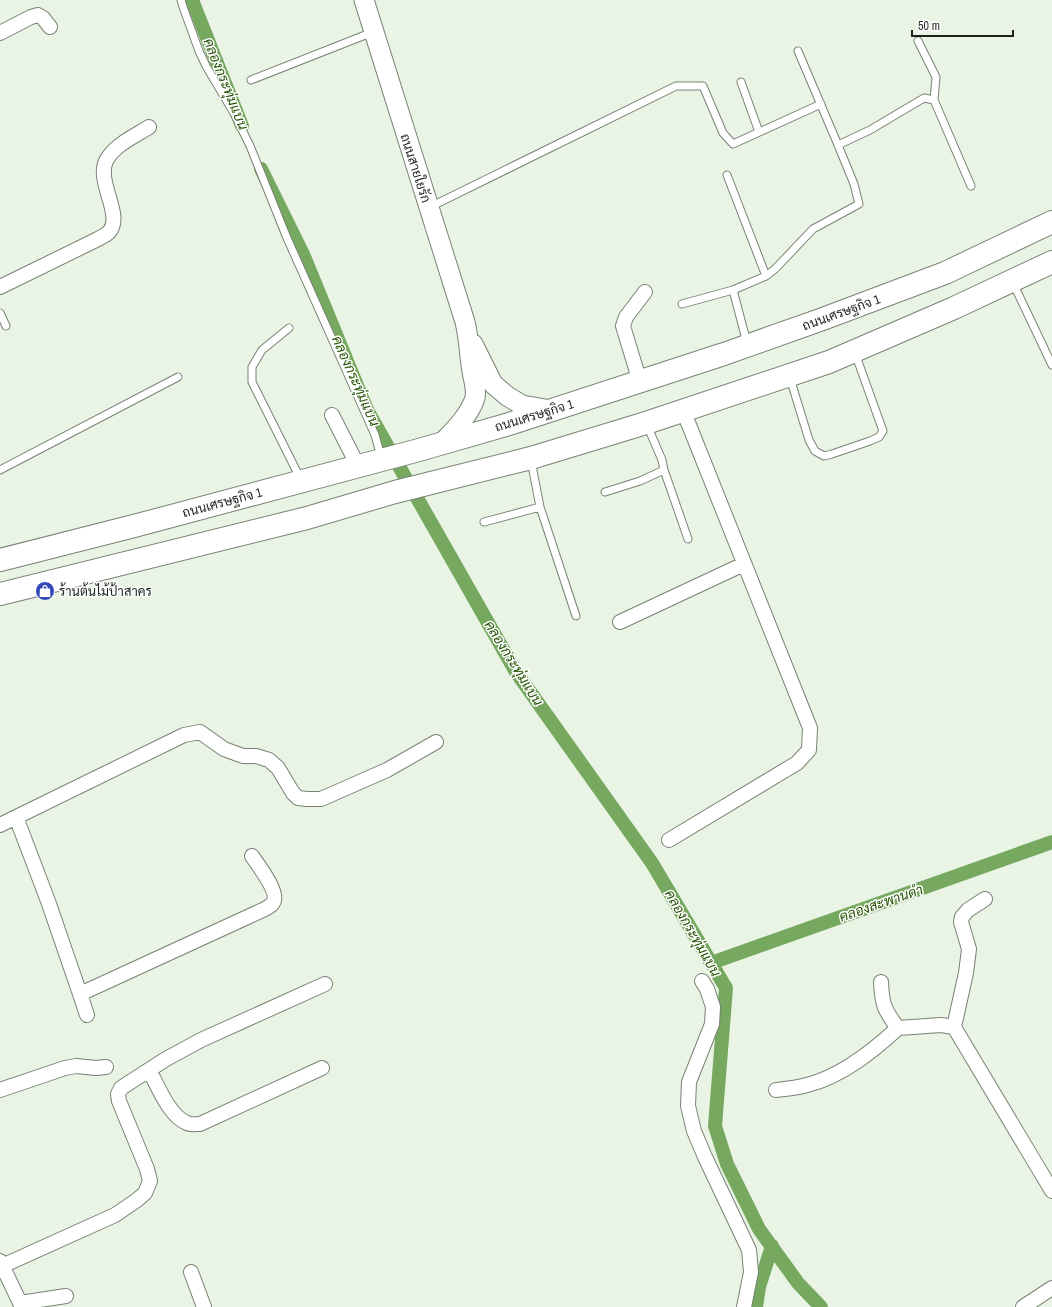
<svg xmlns="http://www.w3.org/2000/svg" width="1052" height="1307" font-family="'Archivo Narrow',Sarabun,sans-serif">
<rect width="100%" height="100%" fill="#e9f4e5"/>
<g fill="none" stroke-linecap="round" stroke-linejoin="round">
<path stroke="#76a95f" stroke-width="14" d="M192,0L242,126
M261,169L303,254L367,410L516,672L652,863L726,988L715,1126L727,1164L759,1229L798,1283L821,1307
M711,963L1052,842
M756,1307L759,1287L772,1246"/>
<defs>
<path id="lane" d="M181,0L183,7L199,51L206,66L235,115L250,146L287,238L375,435L381,457
M918,41L936,77L934,100
M798,51L838,145
M251,80L373,32
M741,82L759,132
M727,175L766,276
M430,207L676,86H703L723,133L733,144L821,104
M1013,283L1052,365
M682,304L733,290
M0,313L6,326
M289,328L262,350L252,367V382L300,478
M747,343L733,290L766,276L775,269L813,229L859,204L854,184L838,145L870,130L924,98L934,100L971,186
M790,378L809,440L815,451L824,456L832,454L870,441L879,437L883,431L855,353
M531,460L540,507L576,616
M0,470L178,377
M664,470L688,539
M605,492L640,481L664,470L662,460L647,425
M484,522L540,507"/>
<path id="street" d="M0,33L31,17L38,15L43,18L50,27
M0,287L96,240C100,238 106,235 109,232C124,216 96,182 106,161C114,145 135,136 149,127
M640,382L623,326L626,317L645,292
M332,415L358,466
M620,622L744,564
M16,817L48,901L80,994L265,909C268,907 271,906 273,903C280,893 258,865 252,856
M0,825L184,735L200,732L224,749L243,756H256L269,760L278,768L293,793L298,798L307,799H321L387,770L436,742
M669,840L797,763L809,750L810,728L683,410
M985,899L968,910L962,917L961,922L969,949L966,973L954,1027L1052,1191
M702,981L707,989L713,1007L712,1024L689,1082L688,1106L694,1131L705,1157L749,1250L751,1272L744,1307
M881,982C882,1004 884,1010 898,1028L941,1025L954,1027
M80,994L87,1015
M149,1070C158,1086 169,1116 187,1123C190,1125 196,1124 200,1124L322,1068
M0,1090L65,1068L76,1066L96,1068L106,1067
M776,1090C786,1089 797,1088 807,1085C841,1077 873,1051 898,1028
M0,1261L22,1307
M2,1266L115,1215L137,1200L145,1193L150,1181L147,1169L119,1101L118,1094L121,1088L166,1059L201,1040L325,984
M191,1272L204,1307
M20,1303L66,1296
M1023,1307L1052,1288"/>
<path id="secondary" d="M364,0L465,322C469,338 469,354 472,371C473,380 478,392 474,401C467,418 454,430 442,443
M473,344L493,384L507,396L522,405L551,410"/>
<path id="primary" d="M0,560L134,526L419,450L509,424L724,354L820,320L945,273L1052,222
M0,594L307,518L395,492L531,458L646,423L829,362L954,308L1052,262"/>
</defs>
<use href="#lane" stroke="#788275" stroke-width="9"/>
<use href="#street" stroke="#788275" stroke-width="16"/>
<use href="#secondary" stroke="#788275" stroke-width="21"/>
<use href="#primary" stroke="#788275" stroke-width="24"/>
<use href="#lane" stroke="#fff" stroke-width="7"/>
<use href="#street" stroke="#fff" stroke-width="14"/>
<use href="#secondary" stroke="#fff" stroke-width="19"/>
<use href="#primary" stroke="#fff" stroke-width="22"/>
</g>
<defs>
<symbol id="shop-disc" viewBox="-11 -11 22 22"><circle r="9.5" fill="#3147b8" stroke="#fff"/><path d="M-5-2.5h2.3a2.7 3.5 0 0 1 5.4 0H5L5.5 6h-11ZM-1.5-2.5h3a1.5 2.3 0 0 0-3 0Z" fill="#fff"/></symbol>
</defs>
<g fill-rule="evenodd">
<use href="#shop-disc" x="34" y="580" width="22" height="22"/>
</g>
<g text-anchor="middle" stroke-width="3" stroke-linejoin="round" paint-order="stroke">
<g font-size="13" fill="#1e221d" stroke="#fff">
<text transform="translate(416 168) rotate(72)" y="5">ถนนสายใยรัก</text>
<text transform="translate(841 312) rotate(-20)" y="5">ถนนเศรษฐกิจ 1</text>
<text transform="translate(534 415) rotate(-17)" y="5">ถนนเศรษฐกิจ 1</text>
<text transform="translate(222 502) rotate(-15)" y="5">ถนนเศรษฐกิจ 1</text>
</g>
<g font-size="13" fill="#1e221d" stroke="#fff" text-anchor="start">
<text x="59" y="596">ร้านต้นไม้ป้าสาคร</text>
</g>
<g font-size="14" font-style="italic" fill="#255505" stroke="#fff">
<text transform="translate(226 84) rotate(68)" y="5">คลองกระทุ่มแบน</text>
<text transform="translate(356 381) rotate(66)" y="5">คลองกระทุ่มแบน</text>
<text transform="translate(514 663) rotate(58)" y="5">คลองกระทุ่มแบน</text>
<text transform="translate(881 903) rotate(-19)" y="5">คลองสะพานดำ</text>
<text transform="translate(693 933) rotate(60)" y="5">คลองกระทุ่มแบน</text>
</g>
</g>
<path d="M912 30v6h101v-6" fill="none" stroke="#1e221d" stroke-width="2"/>
<text x="918" y="30" font-size="12" fill="#1e221d" stroke="#ffffff" stroke-width="3" paint-order="stroke">50 m</text>
</svg>
